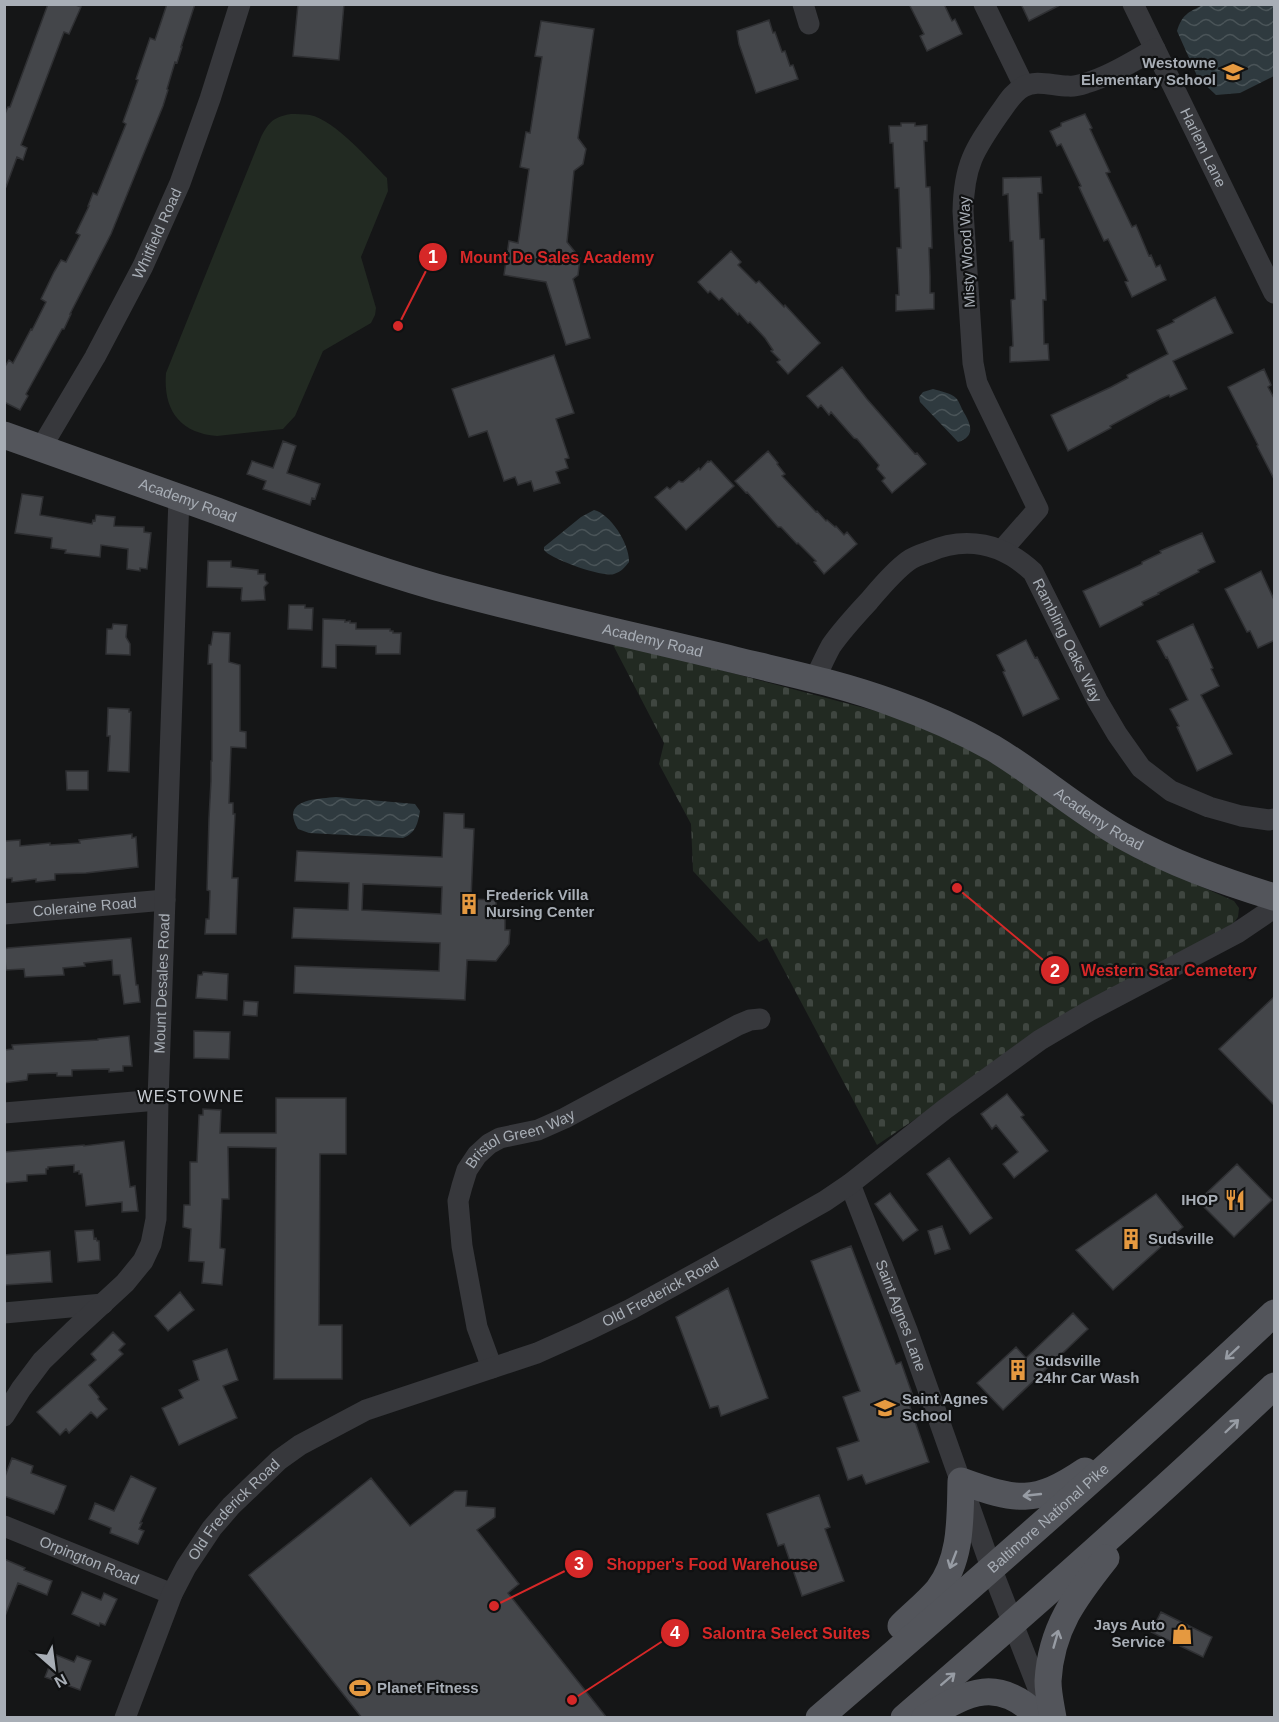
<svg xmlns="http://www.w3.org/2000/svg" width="1279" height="1722" font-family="Helvetica,sans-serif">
<defs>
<pattern id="cemetery-stones" width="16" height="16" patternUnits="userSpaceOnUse" patternTransform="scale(1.5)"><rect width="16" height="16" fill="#222a22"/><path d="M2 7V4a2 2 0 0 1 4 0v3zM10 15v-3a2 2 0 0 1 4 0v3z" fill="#3f4640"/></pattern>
<pattern id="water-waves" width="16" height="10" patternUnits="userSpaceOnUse" patternTransform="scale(1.5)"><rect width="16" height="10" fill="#2f3a3f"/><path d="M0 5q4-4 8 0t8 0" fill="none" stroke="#4a5458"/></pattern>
</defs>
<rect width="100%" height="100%" fill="#151617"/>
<path fill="url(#cemetery-stones)" d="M611,641L887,714L936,732L978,754L1023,782L1097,836L1138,859L1234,901L1239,908L1238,917L1233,924L939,1103L877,1145L767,938L759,942L693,871L691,824L659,764L664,743Z"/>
<path fill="#222a22" d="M291,114C297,114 304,114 310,115C335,120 369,160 387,178L388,191L361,257L376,308L375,315L371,323L323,351L295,416L283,429L217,436C179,433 163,409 166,373L261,137C269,122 273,117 291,114Z"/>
<path fill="url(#water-waves)" d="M1203,5H1274V76L1240,93L1216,95L1198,78L1177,31C1182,15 1188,12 1203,5Z
M933,389C940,391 951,393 956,398C959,401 961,407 963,411C971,424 976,436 958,442L920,402L919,397L923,392Z
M594,510C611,514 630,545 629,562C625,567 621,572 614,574C604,578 550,559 544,550V547L581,517Z
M336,797L415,804L420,811C418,823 416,833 403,838L309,833L298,829C280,799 316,799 336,797Z"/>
<path fill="#44464a" stroke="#2f3033" stroke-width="1.5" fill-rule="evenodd" d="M48,4H73L81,7L69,34L64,32L21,145L27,148L23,160L17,157L6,187H4V116L8,107H10Z
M167,4H195L181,47H182L177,63L175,62L167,89L168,90L163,106L111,234L70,314H71L64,329H62L26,394L28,396L20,410L4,402V368L9,360L13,363L31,329L32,330L46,302L41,299L54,272L61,260L66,262L80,235L76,233L89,206H88L93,193L97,195L126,124L123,122L138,80L136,79L150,38L155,40Z
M298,4H344L339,60L293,56Z
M909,4H944L952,21L955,19L962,34L927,51L920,36L924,34Z
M1021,4H1062L1029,21Z
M769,20L773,33L775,32L782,52L785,51L790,66L793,65L798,79L756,93L739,44L737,31Z
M541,21L594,29L578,138L586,149L583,164L574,171L567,242L580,258L578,275L573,279L590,338L566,345L546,282L504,275L509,241L518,243L529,169L520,167L526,132L530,133L542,57L535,56Z
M1085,114L1092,128L1090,129L1110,172L1106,173L1120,202L1132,227L1136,225L1149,256L1151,255L1156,267L1160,265L1166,280L1132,297L1125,282L1128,281L1108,239L1104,241L1079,187L1081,186L1061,144L1057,146L1050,131L1061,126V123Z
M901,123H915V126L927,125V141H924L926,187H930L932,248H929L930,276V293H934V309L896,311V295H899L897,248H901L899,188H895L893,143H890L889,126H901Z
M1041,177L1042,193H1038L1040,239H1044L1046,300H1043L1044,344H1048L1049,360L1010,362V347L1013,346L1011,300L1015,299L1013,241H1010L1008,194L1003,195V178Z
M731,251L741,262L738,265L756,283L759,281L784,307L785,305L820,343L788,374L777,362L780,360L771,351L773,350L765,338L750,322L748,323L739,313L738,315L723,299L722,298L719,300L710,291L708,293L698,282Z
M1215,297L1233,333L1173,361L1187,389L1170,397L1169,395L1160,399L1110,426L1111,428L1068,451L1051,415L1111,387L1128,378L1127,375L1168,354L1157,330L1174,322L1173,320Z
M554,355L574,413L556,419L569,458L565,459L568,468L556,472L560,483L534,491L531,481L518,485L515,477L504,481L487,431L469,437L452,389Z
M842,367L867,399L915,454L917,453L926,464L892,493L882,481L885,478L877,469L879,465L857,439L854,438L831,412L829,415L821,405L818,408L807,396Z
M1264,369L1271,385L1268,387L1275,400V481L1257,446L1258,445L1228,387Z
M283,441L296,446L287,473L320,484L315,499L312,498L310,505L263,489L266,481L247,474L252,461L273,468Z
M768,451L778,463L777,464L785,474L782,476L816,512L817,511L826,521L827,520L835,527L836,526L844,535L847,532L857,544L824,574L814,562L816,561L798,543L797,544L781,527H778L747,492L746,493L735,481Z
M708,461L709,462L711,461L734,486L686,530L655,497L667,487L670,489L679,481L681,482H683L699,468L700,470Z
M22,494L43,497L40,515L92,524L93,520L95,521L96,515L115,517L114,526L144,527V532L151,533L147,569L140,568V571L127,569L128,549L101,545L100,557L65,553L66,550L51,548L52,538L15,533Z
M1202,533L1215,562L1198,570L1199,572L1158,593L1159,594L1142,602L1143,605L1100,627L1083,591L1142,564V562L1161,553L1160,551Z
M208,561H231V567L258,570V574H265V580L268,583L264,587L265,600L242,601L241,599L242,588L207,587Z
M1261,571L1275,602V640L1258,648L1250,631L1247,632L1225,589Z
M289,605H305V608H313L312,630L288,629Z
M323,619L345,620V622L350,621V623H356V629H390V631H393V633H401L400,654H376V646L336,645V668L322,667Z
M113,624L127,625L126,637L130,644V655L106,654L107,629H112Z
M1193,624L1213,668L1211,669L1219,686L1201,695L1232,754L1197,771L1177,727L1179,726L1170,709L1188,700L1167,657L1166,658L1157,641Z
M213,632L230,633L229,662L240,665V731L246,732V748L231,747L229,803H233V814H235L232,878H238L236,934H205L206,919H209L210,891L207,890L209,818L211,781V761H212V664H208L209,645H211Z
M1026,640L1035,658L1037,657L1059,699L1023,716L1003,672L1005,671L997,655Z
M108,708L129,709V712H131L129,772L108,771L110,736H107Z
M66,771H88V790H67Z
M444,813L464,814V828L474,829L471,899L496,900V916L505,917V930H510L509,944L496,961L467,960L465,1000L294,993L295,966L439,971L440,943L292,938L294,908L348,910L349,883L295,881L297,851L442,857ZM363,884L442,887L441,914L362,910Z
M132,834V838L136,837L138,867L86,873L55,874V880L36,882V879L12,882V878L4,879V841L20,840V846L50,843V845L80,843L79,840Z
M131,938L136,985H138L140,1002L124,1004L120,975H113L112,960L84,963L85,966L63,968L64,975L25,977L24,969L6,970L4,949L8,948Z
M203,972L228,974L227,1000L196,998L198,975H202Z
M1275,996V1106L1219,1049Z
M244,1001L258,1002L257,1016L243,1015Z
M194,1031L230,1032L229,1059L194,1058Z
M129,1036L132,1066H123V1071L109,1072V1069L72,1070V1076H57V1073L28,1074L27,1080L4,1083V1050L13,1049L12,1045L98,1040V1039Z
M1007,1094L1024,1115L1021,1117L1048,1151L1014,1178L1003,1164L1018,1152L996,1125L992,1129L981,1114Z
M276,1098H346V1154H320L319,1325H342V1379H274L276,1148L228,1147L229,1199H222L220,1248L225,1249L222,1285L202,1283L204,1262L189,1261L191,1229L183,1227L184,1205H190V1162H197L199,1115H203V1109L221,1110L220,1133H276Z
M124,1141L130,1187L135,1186L138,1211L122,1212V1202L86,1206L82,1174H79V1171L74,1172V1165L48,1167V1169H46V1174L27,1175V1181L4,1183V1152L84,1145V1146Z
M949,1158L992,1218L970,1234L927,1174Z
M1237,1164L1272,1200L1234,1237L1198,1201Z
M890,1193L918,1230L903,1241L875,1204Z
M1156,1194L1183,1227L1113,1290L1076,1250Z
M942,1226L950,1249L935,1254L928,1231Z
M93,1230L94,1239L96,1238L97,1241H99L100,1260L78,1262L75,1231Z
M851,1246L896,1364L901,1362L914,1399L908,1401L929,1462L866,1484L862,1475L848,1480L837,1448L859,1441L843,1397L860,1391L811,1261Z
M50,1251L52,1282L4,1285V1255Z
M728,1288L768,1398L721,1416L718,1406L710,1408L676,1317Z
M180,1292L194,1310L168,1331L155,1316Z
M1073,1313L1088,1329L1003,1410L977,1383L1016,1347L1026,1358Z
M113,1332L125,1344L119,1350L123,1354L89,1385L99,1397L98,1399L107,1409L97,1418L91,1412L69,1433L66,1429L60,1435L37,1412L96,1360L91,1354Z
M227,1349L238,1380L223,1386L237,1418L179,1445L162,1408L183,1398L179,1390L199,1380L193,1361Z
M12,1458L33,1466L31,1473L66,1486L57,1510H56L54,1514L4,1496V1479Z
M131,1476L156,1488L140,1523H142L139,1529L144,1531L138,1544L110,1533L111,1528L89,1519L95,1503L114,1511Z
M371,1478L410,1526L455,1491H467L466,1506L495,1508V1517L477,1530L519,1584L508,1593L607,1718H362L249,1575Z
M819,1495L830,1527L825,1529L844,1581L802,1596L784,1544L778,1546L767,1514Z
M4,1559L25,1568L24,1570L52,1581L47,1595L18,1583L5,1616Z
M82,1592L101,1600L104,1593L117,1599L105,1625L100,1623L99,1626L72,1614Z
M1161,1612L1212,1637L1203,1657L1151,1632Z
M54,1654L74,1662L77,1656L91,1661L80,1690L45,1677Z"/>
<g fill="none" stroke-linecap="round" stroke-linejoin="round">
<g stroke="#37383c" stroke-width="21">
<path d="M803,4L809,24"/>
<path d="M984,4L1024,86"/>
<path id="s1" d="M1133,4L1274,293"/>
<path id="s2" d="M41,448L95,357L143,266L180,183L210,99L240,4"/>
<path d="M1002,550L1038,509L986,402L977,383L973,363L963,211C964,165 974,150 999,114C1006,105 1012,93 1023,87C1036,79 1053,86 1068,86C1073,87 1080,85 1086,83C1110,76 1133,61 1155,49"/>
<path id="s3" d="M815,679C820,668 825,657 831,646C842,630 856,615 869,601C881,587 893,572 908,561C913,557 922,554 928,552C967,535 1003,544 1033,572L1097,700L1117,734L1141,768L1171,791L1209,807L1241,816L1269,820L1274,819"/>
<path id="s4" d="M4,914L165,900"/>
<path d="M4,1113L158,1100"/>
<path id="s5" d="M850,1184L907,1330L992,1570L1045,1706"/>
<path d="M4,1313L103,1304"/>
<path id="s6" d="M492,1368L477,1327L462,1246L458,1201L462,1186L467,1170L477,1155L489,1144L500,1138L538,1130L565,1118L738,1025L750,1020L760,1019"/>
<path id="s7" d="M4,1416L21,1389L42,1361L73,1331L125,1283L143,1261L151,1244L156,1219L158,1100L179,497"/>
<path id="s8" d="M4,1526L172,1594"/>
<path id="s9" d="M125,1718L172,1594L186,1567L212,1528L231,1506L279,1460L300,1445L366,1410L537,1353L586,1331L631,1309L740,1249L825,1201L850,1184L945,1109L1040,1040L1089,1011L1237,933L1274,908"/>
</g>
<g stroke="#53555b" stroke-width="27">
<path id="s10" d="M4,435C75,460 146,485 217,511C289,538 362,566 436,587C535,614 636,636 735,660C788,673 842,684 893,703C927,715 961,730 993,748C1038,775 1077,810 1123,836C1171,863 1222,881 1274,897"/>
<path d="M901,1626C913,1614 927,1603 938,1590C962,1559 960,1518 961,1481C1016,1501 1035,1505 1085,1471"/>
<path id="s11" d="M819,1718C974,1585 1126,1452 1274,1313"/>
<path d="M904,1718C1030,1609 1154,1500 1274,1386"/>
<path d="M925,1718C969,1691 998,1676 1040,1718"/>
<path d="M1053,1718C1051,1706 1048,1693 1048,1681C1051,1628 1075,1597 1106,1558"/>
</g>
</g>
<defs><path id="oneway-shaft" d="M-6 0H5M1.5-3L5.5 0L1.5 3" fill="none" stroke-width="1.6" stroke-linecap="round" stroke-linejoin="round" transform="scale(1.5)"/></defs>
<g stroke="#979ca4">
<use href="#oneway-shaft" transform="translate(1232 1353) rotate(137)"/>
<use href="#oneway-shaft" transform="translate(1232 1426) rotate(-44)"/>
<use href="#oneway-shaft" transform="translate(1032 1495) rotate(174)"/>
<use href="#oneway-shaft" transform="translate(953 1560) rotate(111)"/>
<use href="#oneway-shaft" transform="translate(1056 1639) rotate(-74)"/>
<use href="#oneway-shaft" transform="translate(948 1679) rotate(-41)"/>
</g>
<defs>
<symbol id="school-bare" viewBox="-9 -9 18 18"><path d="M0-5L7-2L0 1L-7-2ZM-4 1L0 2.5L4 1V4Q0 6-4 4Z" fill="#e59940" stroke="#101112" stroke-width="2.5" paint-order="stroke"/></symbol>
<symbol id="building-bare" viewBox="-9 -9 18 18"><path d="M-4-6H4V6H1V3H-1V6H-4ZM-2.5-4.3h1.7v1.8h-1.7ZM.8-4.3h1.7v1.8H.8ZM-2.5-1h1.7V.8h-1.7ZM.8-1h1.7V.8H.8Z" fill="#e59940" stroke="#101112" stroke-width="2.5" paint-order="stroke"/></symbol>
<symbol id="restaurant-bare" viewBox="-9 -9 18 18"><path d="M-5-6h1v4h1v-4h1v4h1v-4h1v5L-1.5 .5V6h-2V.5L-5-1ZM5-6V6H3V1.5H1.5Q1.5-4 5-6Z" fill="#e59940" stroke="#101112" stroke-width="2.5" paint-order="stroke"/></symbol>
<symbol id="shop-bare" viewBox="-9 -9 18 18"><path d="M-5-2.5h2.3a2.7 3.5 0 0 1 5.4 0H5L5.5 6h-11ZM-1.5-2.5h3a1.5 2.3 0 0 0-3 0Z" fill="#e59940" stroke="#101112" stroke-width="2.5" paint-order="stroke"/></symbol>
<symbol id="stadium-bare" viewBox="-9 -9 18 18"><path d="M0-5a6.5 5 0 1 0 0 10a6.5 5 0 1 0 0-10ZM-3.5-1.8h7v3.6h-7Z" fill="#e59940" stroke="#101112" stroke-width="2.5" paint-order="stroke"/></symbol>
</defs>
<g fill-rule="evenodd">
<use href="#school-bare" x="1218" y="57" width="30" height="30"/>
<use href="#building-bare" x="454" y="889" width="30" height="30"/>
<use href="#restaurant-bare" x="1220" y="1185" width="30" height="30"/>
<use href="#building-bare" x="1116" y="1224" width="30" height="30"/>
<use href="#building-bare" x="1003" y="1355" width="30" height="30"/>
<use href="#school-bare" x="870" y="1393" width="30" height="30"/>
<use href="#shop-bare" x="1167" y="1619" width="30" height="30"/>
<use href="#stadium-bare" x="345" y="1673" width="30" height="30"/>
</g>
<g text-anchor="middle" stroke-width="4.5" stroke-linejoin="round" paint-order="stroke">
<g font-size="15" font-weight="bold" fill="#a8aeb6" stroke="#101112" text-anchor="start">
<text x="1216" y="68" text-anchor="end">Westowne<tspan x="1216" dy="17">Elementary School</tspan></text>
<text x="486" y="900">Frederick Villa<tspan x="486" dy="17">Nursing Center</tspan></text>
<text x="1218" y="1205" text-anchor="end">IHOP</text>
<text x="1148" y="1244">Sudsville</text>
<text x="1035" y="1366">Sudsville<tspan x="1035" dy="17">24hr Car Wash</tspan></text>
<text x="902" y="1404">Saint Agnes<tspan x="902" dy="17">School</tspan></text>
<text x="1165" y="1630" text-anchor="end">Jays Auto<tspan x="1165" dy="17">Service</tspan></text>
<text x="377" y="1693">Planet Fitness</text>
</g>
<g font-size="15" fill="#a8aeb6" stroke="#101112">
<text dy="5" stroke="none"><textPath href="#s1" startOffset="160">Harlem Lane</textPath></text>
<text dy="5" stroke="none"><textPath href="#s2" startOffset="244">Whitfield Road</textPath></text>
<text transform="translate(967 252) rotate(-93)" y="5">Misty Wood Way</text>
<text dy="5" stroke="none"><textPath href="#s10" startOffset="195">Academy Road</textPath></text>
<text dy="5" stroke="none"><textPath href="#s10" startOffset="681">Academy Road</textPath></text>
<text dy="5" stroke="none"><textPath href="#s3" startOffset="364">Rambling Oaks Way</textPath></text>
<text dy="5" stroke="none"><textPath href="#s10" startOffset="1167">Academy Road</textPath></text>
<text dy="5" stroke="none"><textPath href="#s4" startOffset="81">Coleraine Road</textPath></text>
<text dy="5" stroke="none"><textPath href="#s7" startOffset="489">Mount Desales Road</textPath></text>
<text dy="5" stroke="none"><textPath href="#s6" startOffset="268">Bristol Green Way</textPath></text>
<text dy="5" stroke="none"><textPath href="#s9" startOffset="724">Old Frederick Road</textPath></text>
<text dy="5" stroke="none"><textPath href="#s5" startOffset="141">Saint Agnes Lane</textPath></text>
<text dy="5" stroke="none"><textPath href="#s9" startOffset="238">Old Frederick Road</textPath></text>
<text dy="5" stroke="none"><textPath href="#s11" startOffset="304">Baltimore National Pike</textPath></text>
<text dy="5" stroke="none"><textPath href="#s8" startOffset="92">Orpington Road</textPath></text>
</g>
<g font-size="16" letter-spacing="1.5" fill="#c9cdd3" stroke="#101112">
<text x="191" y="1102">WESTOWNE</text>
</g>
</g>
<path fill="none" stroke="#d62828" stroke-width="2" d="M398 326L433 257M957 888L1055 970M494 1606L579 1564M572 1700L675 1633"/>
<g fill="#d62828" stroke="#101112" stroke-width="2">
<circle cx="398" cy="326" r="6"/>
<circle cx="957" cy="888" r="6"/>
<circle cx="494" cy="1606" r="6"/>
<circle cx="572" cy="1700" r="6"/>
<circle cx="433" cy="257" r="15"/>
<circle cx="1055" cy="970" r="15"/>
<circle cx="579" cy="1564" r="15"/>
<circle cx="675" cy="1633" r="15"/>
</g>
<g font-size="18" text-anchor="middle" font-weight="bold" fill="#fff">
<text x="433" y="263">1</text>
<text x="1055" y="977">2</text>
<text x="579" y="1570">3</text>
<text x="675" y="1639">4</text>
</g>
<g font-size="16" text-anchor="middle" font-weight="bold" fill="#d62828" stroke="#101112" stroke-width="4.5" stroke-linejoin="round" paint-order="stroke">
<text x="557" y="263">Mount De Sales Academy</text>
<text x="1169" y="976">Western Star Cemetery</text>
<text x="712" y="1570">Shopper's Food Warehouse</text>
<text x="786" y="1639">Salontra Select Suites</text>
</g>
<rect width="1279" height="1722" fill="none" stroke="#a8aeb6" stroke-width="12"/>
<g transform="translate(54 1668) rotate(152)" stroke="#101112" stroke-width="4.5" paint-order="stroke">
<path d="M0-4.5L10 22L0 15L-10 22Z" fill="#a8aeb6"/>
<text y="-9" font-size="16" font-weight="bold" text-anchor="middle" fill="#a8aeb6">N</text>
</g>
</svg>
